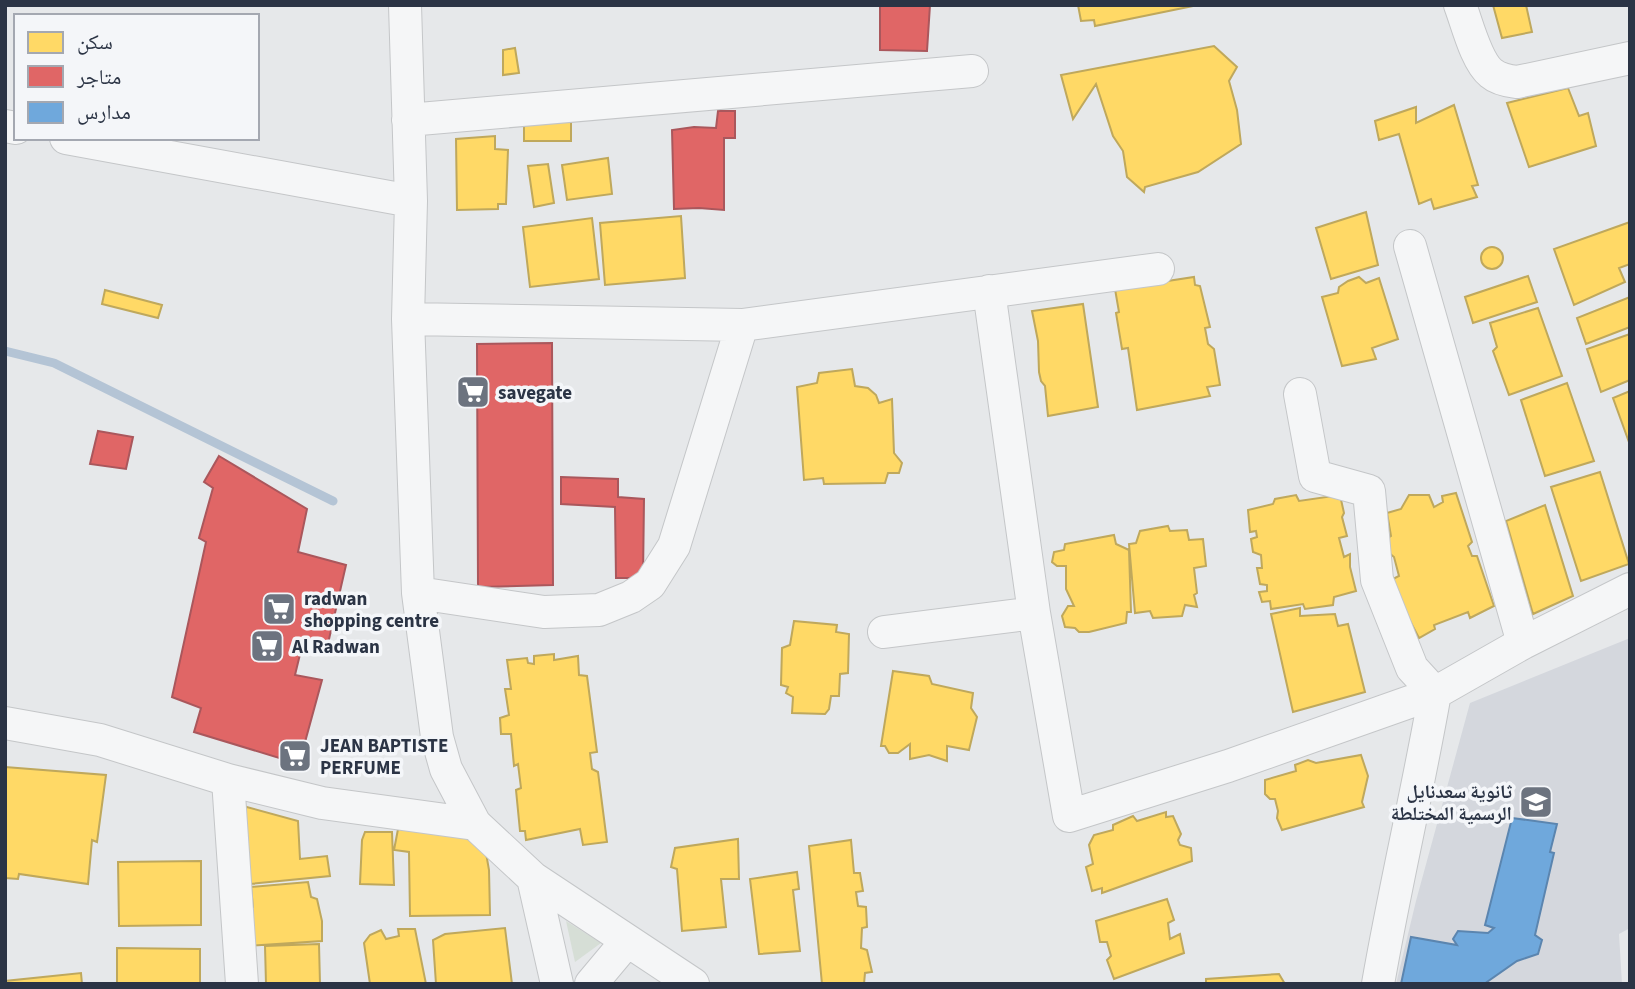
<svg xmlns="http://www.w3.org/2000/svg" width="1635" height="989" font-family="'Source Sans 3','Noto Naskh Arabic',sans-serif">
<rect width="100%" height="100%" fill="#e6e8ea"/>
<path fill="#d4d7dd" d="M1630,638V928L1619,934L1622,984H1396L1416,901L1470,703Z"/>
<path fill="#d6ded6" d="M566,921L601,943L575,962Z"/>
<path fill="#ffd966" stroke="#bfa85c" stroke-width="2" d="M1078,5H1198L1095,26L1094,20L1081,21Z
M1493,5H1526L1532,32L1502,38Z
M1214,46L1237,67L1229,81L1237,110L1241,144L1198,172L1145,187L1144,192L1127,177L1123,151L1113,136L1096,84L1073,119L1061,75Z
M515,48L519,73L503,75V50Z
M1568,88L1579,116L1588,113L1596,146L1529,167L1507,103Z
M1454,105L1478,185L1472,186L1477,197L1434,209L1431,199L1419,204L1399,134L1379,140L1375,121L1416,107V123Z
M524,118H571V141H524Z
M495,136V149L508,150L506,204H498V209L457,210L456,139Z
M608,158L612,194L567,200L562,165Z
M548,164L554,203L534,207L528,166Z
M1366,212L1378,265L1331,279L1316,228Z
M681,216L685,278L605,285L600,223Z
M592,218L599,279L530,287L523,227Z
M1630,222V264L1619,268L1625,282L1574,305L1554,249Z
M1481 258a11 11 0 1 1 22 0a11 11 0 1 1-22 0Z
M1528,276L1537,302L1473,323L1465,297Z
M1194,277L1195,285L1200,286L1210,327L1205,328L1208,344L1214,349L1220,385L1207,387L1210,396L1137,410L1128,348L1122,349L1116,313L1119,312L1115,289Z
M1359,277L1366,283L1379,278L1398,339L1372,348L1376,359L1342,366L1322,297L1338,293L1339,287L1348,281Z
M105,290L162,305L158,318L102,304Z
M1630,297V327L1586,344L1577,318Z
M1083,304L1098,407L1048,416L1045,386L1041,381L1039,372L1038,341L1032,311Z
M1538,308L1562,376L1509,395L1493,351L1497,347L1490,323Z
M1630,334V380L1601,392L1587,349Z
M852,369L855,386L868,388L876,395L879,403L892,399L894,453L902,463L899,473H888L885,483L824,484L823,478L804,480L797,387L817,383L819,373Z
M1567,383L1594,461L1545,476L1521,400Z
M1630,391V445L1613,398Z
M1600,472L1629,564L1581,581L1551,487Z
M1456,493L1472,542L1468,546L1472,556H1477L1494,606L1470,618L1468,612L1434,625L1435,629L1419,638L1389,581L1399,576L1394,557L1388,552L1383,541L1391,536L1387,513L1401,509L1409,495H1429L1434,507L1443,502L1442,496Z
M1296,495L1299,501L1340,495L1344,513L1342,517L1347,536L1339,538L1344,557L1350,554V567L1356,591L1334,597L1333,605L1305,609L1303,604L1271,609L1270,601L1262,602L1259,592L1267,591V585L1260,584L1257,568H1262L1261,555L1253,552L1251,539L1257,537L1256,531L1250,532L1248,510L1273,504L1275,499Z
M1545,505L1573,596L1533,614L1506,521Z
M1168,526L1170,531L1187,530L1189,540L1203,539L1206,566L1194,568L1197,593L1194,595L1197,607L1185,605L1182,616L1153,618L1150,611L1135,613L1129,544L1136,543L1140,531Z
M1114,535L1116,544L1129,550L1131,612H1127L1126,623L1089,632H1079L1075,628L1065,627L1062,616L1068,606H1074L1066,589V566H1057L1052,562L1054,552L1064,550L1065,544Z
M1300,608V616L1335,614L1338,626L1348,624L1365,692L1293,712L1271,614Z
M794,621L837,625L836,632L849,634L848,673L840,674L839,696H831L829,709L825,714L792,713L793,697L786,693L788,687L781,685L782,648L790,645Z
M554,654V660L578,656L579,675L587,676L597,752L590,753L592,769L598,772L607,842L583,845L580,829L526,840L525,831H520L516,790L521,788L518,764L514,766L511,734H501L500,718L509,715L505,689H511L507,660L527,658L528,663L534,664V656Z
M893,671L929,676L932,684L973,693L971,708L977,717L969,750L947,746V761L929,755L910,759V744L898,753H889L885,746H881Z
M1361,755L1368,776L1362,802L1364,807L1282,830L1277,818L1278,811L1275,799H1270L1265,794V780L1296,771L1295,765L1308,760L1316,763Z
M5,767L106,775L97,842L92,840L88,884L19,874L18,879L5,878Z
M243,806L298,821L300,859L327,856L330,876L250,884Z
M1166,812V817L1173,816L1181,834L1178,840L1180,845L1191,848L1192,861L1102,893V888L1092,891L1086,867L1093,864L1089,845L1094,835L1113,830V825L1133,816L1137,821Z
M399,824L476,838L486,853L489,870L490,915L410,916L409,852L394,850Z
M365,832H392L394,885L360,884L362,840Z
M738,839L739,879H721L726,927L682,931L677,869L671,867L675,848Z
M851,840L854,873H860L863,891L856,892L858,906L866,907L867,927L862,928L861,948L867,950L872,972L865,973L864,984H822L809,846Z
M201,861V925L119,926L118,862Z
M797,872L799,889L793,890L800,951L759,954L750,879Z
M308,882L311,897L317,899L322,921V941L247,946L244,910L253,907L251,887Z
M1167,899L1174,920L1168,923L1170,939L1180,934L1184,953L1114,979L1107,960L1111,956L1107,942H1100L1096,921Z
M505,928L512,984H436L433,940L445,934Z
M398,929H415L426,984H370L364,943L370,935L381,930L386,939L399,936Z
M319,944L320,984H266L265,946Z
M117,948L200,949V984H117Z
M81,973L82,984H5V981Z
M1279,974L1285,984H1206V979Z"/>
<path fill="#e06666" stroke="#aa575c" stroke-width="2" d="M880,5H930L927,51L880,50Z
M718,111H735V138H724V210L699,208L674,209L672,130L694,127L716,128Z
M552,343L553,585L478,587L477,344Z
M98,431L133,437L126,469L90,464Z
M219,456L307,509L298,552L346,565L327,648L302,646L295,675L322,680L299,764L194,732L201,708L172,697L206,542L199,538L213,488L204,482Z
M561,477L618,479V497L644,499L643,578H616L615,507L561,504Z"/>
<path fill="#6fa8dc" stroke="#5b85af" stroke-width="2" d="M1512,818L1557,824L1550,852L1554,853L1535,935L1542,940L1538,954L1517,961L1484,984H1401L1411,937L1457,945L1453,939L1458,931L1488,933L1494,928L1485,925Z"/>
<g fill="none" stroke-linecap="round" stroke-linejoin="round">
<path stroke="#b4c4d5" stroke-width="9" d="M5,351L54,363L333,501"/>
<defs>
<path id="minor" d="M405,5L411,201L408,319L418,593L437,737L446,769L475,824L533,878L693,984
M1460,5C1467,23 1476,61 1491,73C1498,79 1508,81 1517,82L1630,58
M408,120L972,71
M5,126L16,128
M66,138L411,201
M1410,246L1523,643
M408,319L742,325L1158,269
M418,593L544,612L599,610L631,597L650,584L674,546L742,325
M1034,613L1069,816L1228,766L1435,693L1412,668L1377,580L1369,491L1315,476L1300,394
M884,632L1034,613L989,291
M5,723L100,740L228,780L322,803L475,824
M228,780L242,984
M533,878L557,984
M591,984L627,941
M1378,984C1395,886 1418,790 1435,693L1523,643L1630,589"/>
</defs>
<use href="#minor" stroke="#c4c6c8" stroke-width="34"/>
<use href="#minor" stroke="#f5f6f7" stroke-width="32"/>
</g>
<defs>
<symbol id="supermarket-square" viewBox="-11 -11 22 22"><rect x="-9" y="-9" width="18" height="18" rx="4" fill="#6c737f" stroke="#f4f6f9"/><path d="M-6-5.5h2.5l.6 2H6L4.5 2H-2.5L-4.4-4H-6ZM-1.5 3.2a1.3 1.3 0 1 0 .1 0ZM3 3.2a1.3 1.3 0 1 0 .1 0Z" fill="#fff"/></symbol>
<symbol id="school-square" viewBox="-11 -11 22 22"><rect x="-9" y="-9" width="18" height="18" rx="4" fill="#6c737f" stroke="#f4f6f9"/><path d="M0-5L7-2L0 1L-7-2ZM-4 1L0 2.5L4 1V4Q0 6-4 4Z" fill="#fff"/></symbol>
</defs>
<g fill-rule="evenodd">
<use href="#supermarket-square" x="454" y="373" width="38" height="38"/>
<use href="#supermarket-square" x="260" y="590" width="38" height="38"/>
<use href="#supermarket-square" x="248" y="627" width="38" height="38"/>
<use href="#supermarket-square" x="276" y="737" width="38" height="38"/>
<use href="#school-square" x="1517" y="783" width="38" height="38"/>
</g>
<g text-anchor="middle" stroke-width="7" stroke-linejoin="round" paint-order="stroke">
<g font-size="19" font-weight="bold" fill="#2b3445" stroke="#f4f6f9" text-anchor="start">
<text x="498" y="399">savegate</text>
<text x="304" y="605">radwan<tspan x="304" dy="22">shopping centre</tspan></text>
<text x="292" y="653">Al Radwan</text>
<text x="320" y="752">JEAN BAPTISTE<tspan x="320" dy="22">PERFUME</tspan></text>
<text x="1512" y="798" text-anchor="end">ثانوية سعدنايل<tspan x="1512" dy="22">الرسمية المختلطة</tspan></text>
</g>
</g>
<rect width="1635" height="989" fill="none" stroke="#2b3445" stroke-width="14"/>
<rect x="14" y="14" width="245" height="126" fill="#f4f6f9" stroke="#a4a8b1" stroke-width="2"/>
<rect x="28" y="32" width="35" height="21" fill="#ffd966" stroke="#a4a8b1" stroke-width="2"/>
<text x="77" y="49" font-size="21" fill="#2b3445">سكن</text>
<rect x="28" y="66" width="35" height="21" fill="#e06666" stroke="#a4a8b1" stroke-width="2"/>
<text x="77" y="84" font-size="21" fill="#2b3445">متاجر</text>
<rect x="28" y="102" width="35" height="21" fill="#6fa8dc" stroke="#a4a8b1" stroke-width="2"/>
<text x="77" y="119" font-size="21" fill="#2b3445">مدارس</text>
</svg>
